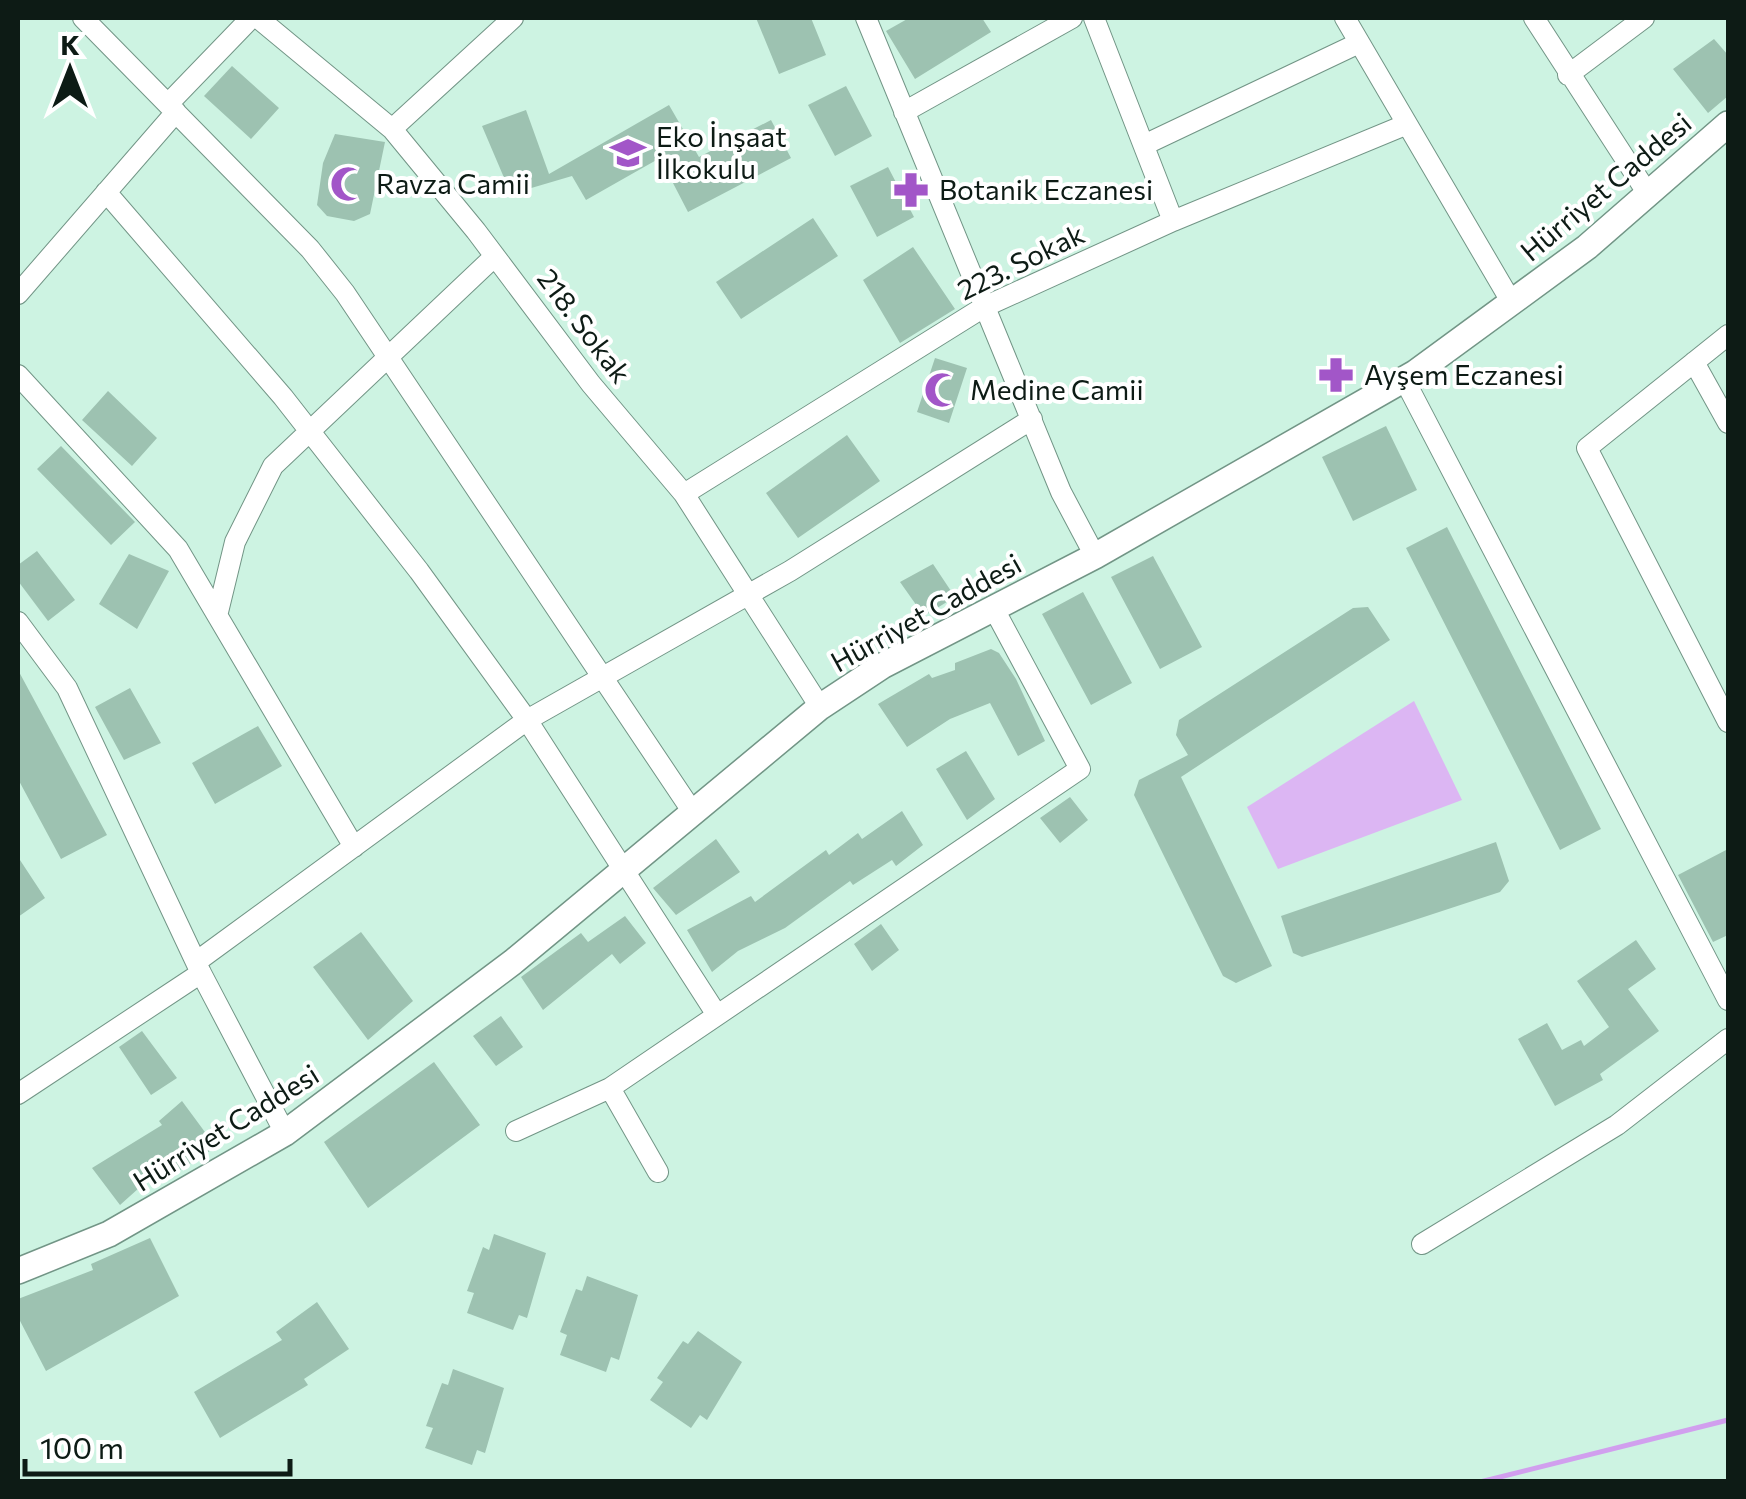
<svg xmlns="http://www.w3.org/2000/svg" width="1746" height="1499" font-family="Commissioner,sans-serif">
<rect width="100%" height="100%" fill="#cdf3e2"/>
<path fill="#dcb6f3" d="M1414,701L1462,800L1278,869L1247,807Z"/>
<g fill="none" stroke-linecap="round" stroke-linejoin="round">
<path stroke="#d19fee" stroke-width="5" d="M1480,1482L1728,1420"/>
</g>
<path fill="#9dc2b1" d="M756,18H811L826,55L779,74Z
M909,18H982L991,32L915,79L886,31Z
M1714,39L1728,55V96L1708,113L1673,69Z
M232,66L279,108L251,139L204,96Z
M846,86L872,136L835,156L808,105Z
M669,105L699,157L771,120L791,158L688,212L660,158L586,200L572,176L511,194L482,126L526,110L549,174Z
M335,134L385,142L370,214L354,221L327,216L317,205L323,163Z
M888,167L914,217L877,237L850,186Z
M813,218L838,256L741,319L716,282Z
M913,247L955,309L900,343L863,280Z
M935,358L967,368L949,423L917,412Z
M108,391L157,438L132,466L82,420Z
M1386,426L1417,490L1353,521L1322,457Z
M847,435L880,481L798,538L766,493Z
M61,446L135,522L111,545L37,469Z
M1447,527L1601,829L1560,850L1406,548Z
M37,551L75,600L48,621L18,581V565Z
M129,554L169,571L137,629L99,604Z
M1153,556L1202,647L1160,669L1111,577Z
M933,564L955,597L924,616L900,582Z
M1083,592L1132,683L1091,705L1042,614Z
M1368,607L1390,640L1181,777L1272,966L1236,983L1223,976L1134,795L1139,780L1188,755L1176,735L1179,720L1353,608Z
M991,649L999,653L1016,679L1045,741L1018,756L990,703L950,719L907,747L878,704L929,674L932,678L955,670V663Z
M18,670L107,835L61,859L18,779Z
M130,688L161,743L124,760L95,707Z
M258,726L282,766L215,804L192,763Z
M966,751L995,799L967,820L936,769Z
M1070,797L1088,820L1060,843L1040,818Z
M902,811L923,845L896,866L892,860L853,885L850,881L785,928L738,951L712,972L687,930L751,896L755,902L826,850L829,855L858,833L862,839Z
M716,839L740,872L676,915L653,888Z
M1496,842L1509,881L1500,892L1302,957L1293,953L1281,916Z
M1728,849V935L1713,942L1678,875Z
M18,857L45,898L18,917Z
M625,916L646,943L620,964L612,954L543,1010L521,977L581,933L588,942Z
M881,924L899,950L872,971L854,944Z
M361,932L413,1001L368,1040L313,967Z
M1636,940L1656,969L1628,989L1659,1031L1600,1074L1603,1080L1555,1106L1518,1039L1547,1023L1562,1050L1581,1040L1584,1046L1609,1027L1577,981Z
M501,1016L523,1047L496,1066L473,1036Z
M142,1031L177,1078L151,1095L119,1047Z
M434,1062L480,1125L368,1208L324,1142Z
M182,1101L216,1147L166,1179L158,1171L120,1205L92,1168L162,1125L159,1121Z
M494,1234L546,1253L527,1318L519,1315L513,1330L467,1313L474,1293L467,1291L483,1247L489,1250Z
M150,1238L179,1296L46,1371L18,1317V1299L93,1270L91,1264Z
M587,1276L638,1295L619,1360L611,1357L606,1372L560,1355L567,1335L560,1332L576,1289L582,1291Z
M317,1302L349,1349L304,1379L308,1385L220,1438L194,1392L282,1340L276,1332Z
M698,1331L742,1362L707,1420L700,1415L691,1428L650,1400L663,1382L657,1378L683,1341L688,1344Z
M453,1369L504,1388L485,1453L477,1450L472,1465L425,1448L433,1428L426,1426L442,1383L448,1385Z"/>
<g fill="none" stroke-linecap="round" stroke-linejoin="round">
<defs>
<path id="minor" d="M83,18L310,249L345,293L692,811
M258,18L392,129L476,231L591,384L684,494L820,707
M866,18L1061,492L1095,556
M1094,18L1173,221
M1345,18L1512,303
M1534,18L1648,194
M1568,75L1644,18
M168,104L251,18
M904,112L1072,18
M392,129L513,18
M1144,145L1359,43
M106,192L283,397L419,571L527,720L717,1015
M18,294L176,112
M1728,335L1587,448L1728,722
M1694,362L1728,423
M18,375L178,549L354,847
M1404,379L1728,1000
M684,494L984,307L1173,221L1405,125
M218,612L235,542L273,466L495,256
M18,622L67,688L201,973L285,1133
M196,962L527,720L790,571L1032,419
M610,1088L658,1172
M18,1094L201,973
M516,1131L610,1088L1080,769L994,609
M1422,1244L1617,1125L1728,1039"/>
<path id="tertiary" d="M18,1271L109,1234L285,1133L513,962L820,707L882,666L1095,556L1415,373L1587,247L1728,124"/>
</defs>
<use href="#minor" stroke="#729586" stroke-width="22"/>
<use href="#tertiary" stroke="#729586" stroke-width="28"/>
<use href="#minor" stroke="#fff" stroke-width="20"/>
<use href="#tertiary" stroke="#fff" stroke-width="25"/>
</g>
<defs>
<symbol id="school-bare" viewBox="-9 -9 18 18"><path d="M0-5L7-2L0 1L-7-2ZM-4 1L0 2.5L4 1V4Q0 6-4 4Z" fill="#a256c8" stroke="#fff" stroke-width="2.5" paint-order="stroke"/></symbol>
<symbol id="mosque-bare" viewBox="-9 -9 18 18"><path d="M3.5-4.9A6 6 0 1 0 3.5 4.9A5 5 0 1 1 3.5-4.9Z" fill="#a256c8" stroke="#fff" stroke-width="2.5" paint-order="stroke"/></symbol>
<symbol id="pharmacy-bare" viewBox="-9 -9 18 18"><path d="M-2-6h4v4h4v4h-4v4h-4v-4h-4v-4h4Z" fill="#a256c8" stroke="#fff" stroke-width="2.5" paint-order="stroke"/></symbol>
</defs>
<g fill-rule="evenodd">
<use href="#school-bare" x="603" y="128" width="50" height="50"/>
<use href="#mosque-bare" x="323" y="159" width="50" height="50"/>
<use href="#pharmacy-bare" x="886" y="165" width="50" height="50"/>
<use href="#pharmacy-bare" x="1311" y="350" width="50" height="50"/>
<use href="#mosque-bare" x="917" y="365" width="50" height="50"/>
</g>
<g text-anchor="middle" stroke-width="8" stroke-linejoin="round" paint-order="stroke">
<g font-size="28" fill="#0d1b15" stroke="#fff" text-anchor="start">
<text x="656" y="147">Eko İnşaat<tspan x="656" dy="32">İlkokulu</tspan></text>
<text x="376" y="194">Ravza Camii</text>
<text x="939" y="200">Botanik Eczanesi</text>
<text x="1364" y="385">Ayşem Eczanesi</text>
<text x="970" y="400">Medine Camii</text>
</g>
<g font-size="28" fill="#0d1b15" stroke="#fff">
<text transform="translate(1606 187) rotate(-40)" y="10">Hürriyet Caddesi</text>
<text transform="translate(1021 262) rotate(-26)" y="10">223. Sokak</text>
<text transform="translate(584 326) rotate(53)" y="10">218. Sokak</text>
<text transform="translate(926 613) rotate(-29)" y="10">Hürriyet Caddesi</text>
<text transform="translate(226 1128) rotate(-32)" y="10">Hürriyet Caddesi</text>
</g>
</g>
<rect width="1746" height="1499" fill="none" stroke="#0d1b15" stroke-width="40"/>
<g transform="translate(70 70)" stroke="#ffffff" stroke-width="8" paint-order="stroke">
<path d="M0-8L18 38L0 25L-18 38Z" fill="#0d1b15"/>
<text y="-15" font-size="28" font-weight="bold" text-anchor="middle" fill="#0d1b15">K</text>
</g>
<path d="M25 1459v15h265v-15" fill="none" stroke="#0d1b15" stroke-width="5"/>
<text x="40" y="1459" font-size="30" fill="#0d1b15" stroke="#ffffff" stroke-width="8" paint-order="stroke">100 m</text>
</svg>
